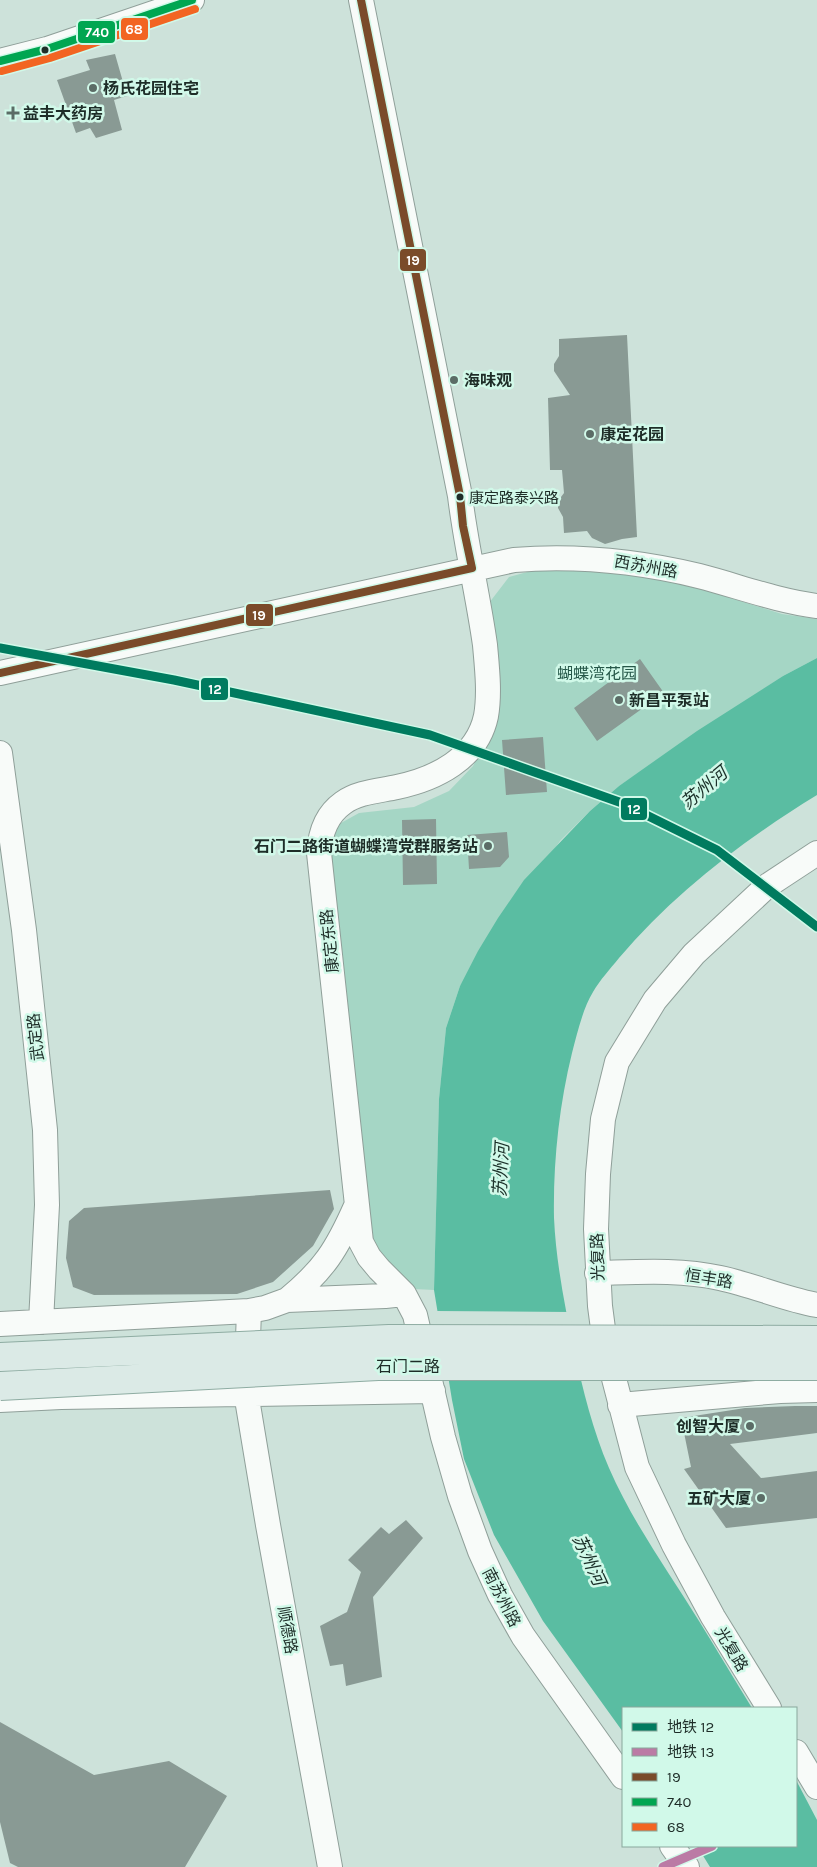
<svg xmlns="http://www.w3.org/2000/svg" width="817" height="1867" font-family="Karla,'Noto Sans SC',sans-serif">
<rect width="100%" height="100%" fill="#cde2da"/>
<path fill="#a5d6c5" d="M553,565L619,569L686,584L782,614L817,619V658L783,676L619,786L590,811L560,841L460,986L446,1028L439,1099L434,1290L414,1289L368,1242L328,839L341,823L359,813L414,807L449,791L473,766L492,729L489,603L509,577Z"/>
<path fill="#5abda2" d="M817,658V795C745,839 674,893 619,958C610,969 600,980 593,992C583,1008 577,1034 572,1053C559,1106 553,1163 554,1218C556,1262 565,1307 574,1350C583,1390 593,1431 609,1468C633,1523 668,1571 699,1621C717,1650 734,1679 752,1708H623V1732L543,1621L494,1535L464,1459L452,1400L434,1290L439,1099L446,1028L460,986L478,951L498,918L524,880L590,811L619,786L697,731L783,676Z
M796,1780L817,1820V1867H710L697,1846H796Z"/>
<path fill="#cde2da" d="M435,1311L569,1312L584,1381L446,1380Z"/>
<path fill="#899a94" d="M115,54L127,96L114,100L122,130L96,138L90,128L76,133L57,80L90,70L86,60Z
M627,335L637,537L622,539L605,544L592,538L587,531L564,533L563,517L558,508V501L564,493L562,470H550L548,398L570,395L554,371V364L559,356V339Z
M640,659L664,693L597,741L574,708Z
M543,737L547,792L506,795L502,740Z
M436,819L437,884L403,885L402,820Z
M507,832L509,857L500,867L469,869L467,835Z
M330,1190L334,1209L313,1246L273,1282L237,1294L94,1295L73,1287L66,1258L69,1221L84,1208Z
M795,1406H817V1433L730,1444L761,1478L817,1471V1518L726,1528L684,1469L691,1467L681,1418L745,1408Z
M406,1520L423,1538L373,1597L382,1677L346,1686L343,1664L330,1666L320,1626L347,1612L361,1572L348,1560L381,1527L389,1534Z
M0,1722L94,1775L169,1761L227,1796L185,1867H18L10,1863L0,1822Z"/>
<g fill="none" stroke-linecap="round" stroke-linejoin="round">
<defs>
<path id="minor" d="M361,0L460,496C466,546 478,595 485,645C487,668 490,693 486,716C477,759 435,779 397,787C379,791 358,792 343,803C326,815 320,834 319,853L361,1242L369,1257L379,1269L404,1294L415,1315L443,1437L460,1496L480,1551L500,1595L523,1636L623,1777
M0,61L47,49L192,0
M0,673L514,560C577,555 637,561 699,576C738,586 777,601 817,606
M0,753L24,930L45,1130L47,1205L41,1322
M597,1273C638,1272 680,1269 720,1278C753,1285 784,1299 817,1305
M287,1300C324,1270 337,1249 356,1206
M249,1311L246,1393L268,1525L330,1867
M0,1324L249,1311L265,1308L287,1300L385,1296L404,1294
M0,1400L61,1397L433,1391
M620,1405L780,1391L817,1390
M769,1708L713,1617L674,1545L637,1467L605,1344L600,1306L596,1229L598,1174L603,1119L617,1062L655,1000L694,954L767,886L817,853
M796,1752L817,1787
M672,1846L687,1867"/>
</defs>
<use href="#minor" stroke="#8f9f99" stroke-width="26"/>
<use href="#minor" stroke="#f8fbf9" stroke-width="24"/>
<defs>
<path id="major-bridge" d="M0,1357L389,1339L817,1340
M0,1386L378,1366H817"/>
</defs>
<use href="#major-bridge" stroke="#8eaca2" stroke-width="30" stroke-linecap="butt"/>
<use href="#major-bridge" stroke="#dbeae6" stroke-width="28"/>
<defs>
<path id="bus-1" d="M0,673L472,568L463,526L460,496L361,0"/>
<path id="bus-2" d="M0,61L47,49L192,0"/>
<path id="bus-3" d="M2,71L50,58L195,9"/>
</defs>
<use href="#bus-1" stroke="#d1f9e9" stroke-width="11"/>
<use href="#bus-2" stroke="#d1f9e9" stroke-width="11"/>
<use href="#bus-3" stroke="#d1f9e9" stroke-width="11"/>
<use href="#bus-1" stroke="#7a4b2a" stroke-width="8"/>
<use href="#bus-2" stroke="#00a651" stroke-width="8"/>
<use href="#bus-3" stroke="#f26522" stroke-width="8"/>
<defs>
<path id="metro-1" d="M0,648L174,680L430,735L622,803L717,850L817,927"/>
<path id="metro-2" d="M663,1867L712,1846"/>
</defs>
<use href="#metro-1" stroke="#d1f9e9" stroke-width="12"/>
<use href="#metro-2" stroke="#d1f9e9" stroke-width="12"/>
<use href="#metro-1" stroke="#007b5f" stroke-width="9"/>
<use href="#metro-2" stroke="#bb7ba5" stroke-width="9"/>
</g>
<g fill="#1e2d28" stroke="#d1f9e9" stroke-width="2">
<circle cx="45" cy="50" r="4.5"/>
<circle cx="460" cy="497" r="4.5"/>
</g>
<g fill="#5b6c66" stroke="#d1f9e9" stroke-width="2">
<circle cx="93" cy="88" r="5"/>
<path d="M10.5 105.5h5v5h5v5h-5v5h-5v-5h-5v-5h5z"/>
<circle cx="454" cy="380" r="5"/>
<circle cx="590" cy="434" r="5"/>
<circle cx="619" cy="700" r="5"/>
<circle cx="488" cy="846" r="5"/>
<circle cx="750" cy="1426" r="5"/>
<circle cx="761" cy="1498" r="5"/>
</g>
<g text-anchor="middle" stroke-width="5" stroke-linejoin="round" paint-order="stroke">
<g font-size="15" fill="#1e2d28" stroke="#d1f9e9" text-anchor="start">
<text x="469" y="503">康定路泰兴路</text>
</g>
<g font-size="16" font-weight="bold" fill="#1e2d28" stroke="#d1f9e9" text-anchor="start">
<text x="103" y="94">杨氏花园住宅</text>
<text x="23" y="119">益丰大药房</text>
<text x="464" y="386">海味观</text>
<text x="600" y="440">康定花园</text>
<text x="629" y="706">新昌平泵站</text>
<text x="478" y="852" text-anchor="end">石门二路街道蝴蝶湾党群服务站</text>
<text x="740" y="1432" text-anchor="end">创智大厦</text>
<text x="751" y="1504" text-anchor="end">五矿大厦</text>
</g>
<g font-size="16" fill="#1e2d28" stroke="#d1f9e9">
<text transform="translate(646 566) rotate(10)" y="6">西苏州路</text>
<text transform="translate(329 941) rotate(-96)" y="6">康定东路</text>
<text transform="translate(35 1037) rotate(-96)" y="6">武定路</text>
<text transform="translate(597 1257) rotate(-92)" y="6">光复路</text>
<text transform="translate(709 1278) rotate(9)" y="6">恒丰路</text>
<text x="408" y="1372">石门二路</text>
<text transform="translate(502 1597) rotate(63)" y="6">南苏州路</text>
<text transform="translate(288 1630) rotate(80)" y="6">顺德路</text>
<text transform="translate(732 1649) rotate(59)" y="6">光复路</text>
</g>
<g font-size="16" fill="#265849" stroke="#d1f9e9">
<text x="597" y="679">蝴蝶湾花园</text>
</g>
<g font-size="18" font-style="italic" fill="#1b3029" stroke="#d1f9e9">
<text transform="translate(704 788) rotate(-40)" y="6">苏州河</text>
<text transform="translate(501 1170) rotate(-87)" y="6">苏州河</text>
<text transform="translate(589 1560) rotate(65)" y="6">苏州河</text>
</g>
</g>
<g stroke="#d1f9e9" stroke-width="2">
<rect x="120" y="17" width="29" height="24" rx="5" fill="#f26522"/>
<rect x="77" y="20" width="39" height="24" rx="5" fill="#00a651"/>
<rect x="399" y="248" width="28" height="24" rx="5" fill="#7a4b2a"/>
<rect x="245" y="603" width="29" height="24" rx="5" fill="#7a4b2a"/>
<rect x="200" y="677" width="29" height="24" rx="5" fill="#007b5f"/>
<rect x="620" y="797" width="28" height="24" rx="5" fill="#007b5f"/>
</g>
<g font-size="14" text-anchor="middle" font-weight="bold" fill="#fff">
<text x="134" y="34">68</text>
<text x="97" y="37">740</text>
<text x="413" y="265">19</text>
<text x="259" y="620">19</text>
<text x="215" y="694">12</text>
<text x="634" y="814">12</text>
</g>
<rect x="622" y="1707" width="175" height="140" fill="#d1f9e9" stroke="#89a79c"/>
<rect x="632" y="1723" width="25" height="8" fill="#007b5f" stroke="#89a79c"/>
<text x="667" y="1732" font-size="15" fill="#1e2d28">地铁 12</text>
<rect x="632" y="1748" width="25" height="8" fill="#bb7ba5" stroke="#89a79c"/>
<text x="667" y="1757" font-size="15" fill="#1e2d28">地铁 13</text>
<rect x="632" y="1773" width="25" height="8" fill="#7a4b2a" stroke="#89a79c"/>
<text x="667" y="1782" font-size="15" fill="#1e2d28">19</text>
<rect x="632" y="1798" width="25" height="8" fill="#00a651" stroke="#89a79c"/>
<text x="667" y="1807" font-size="15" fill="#1e2d28">740</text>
<rect x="632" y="1823" width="25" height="8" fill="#f26522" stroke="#89a79c"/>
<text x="667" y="1832" font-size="15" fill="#1e2d28">68</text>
</svg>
